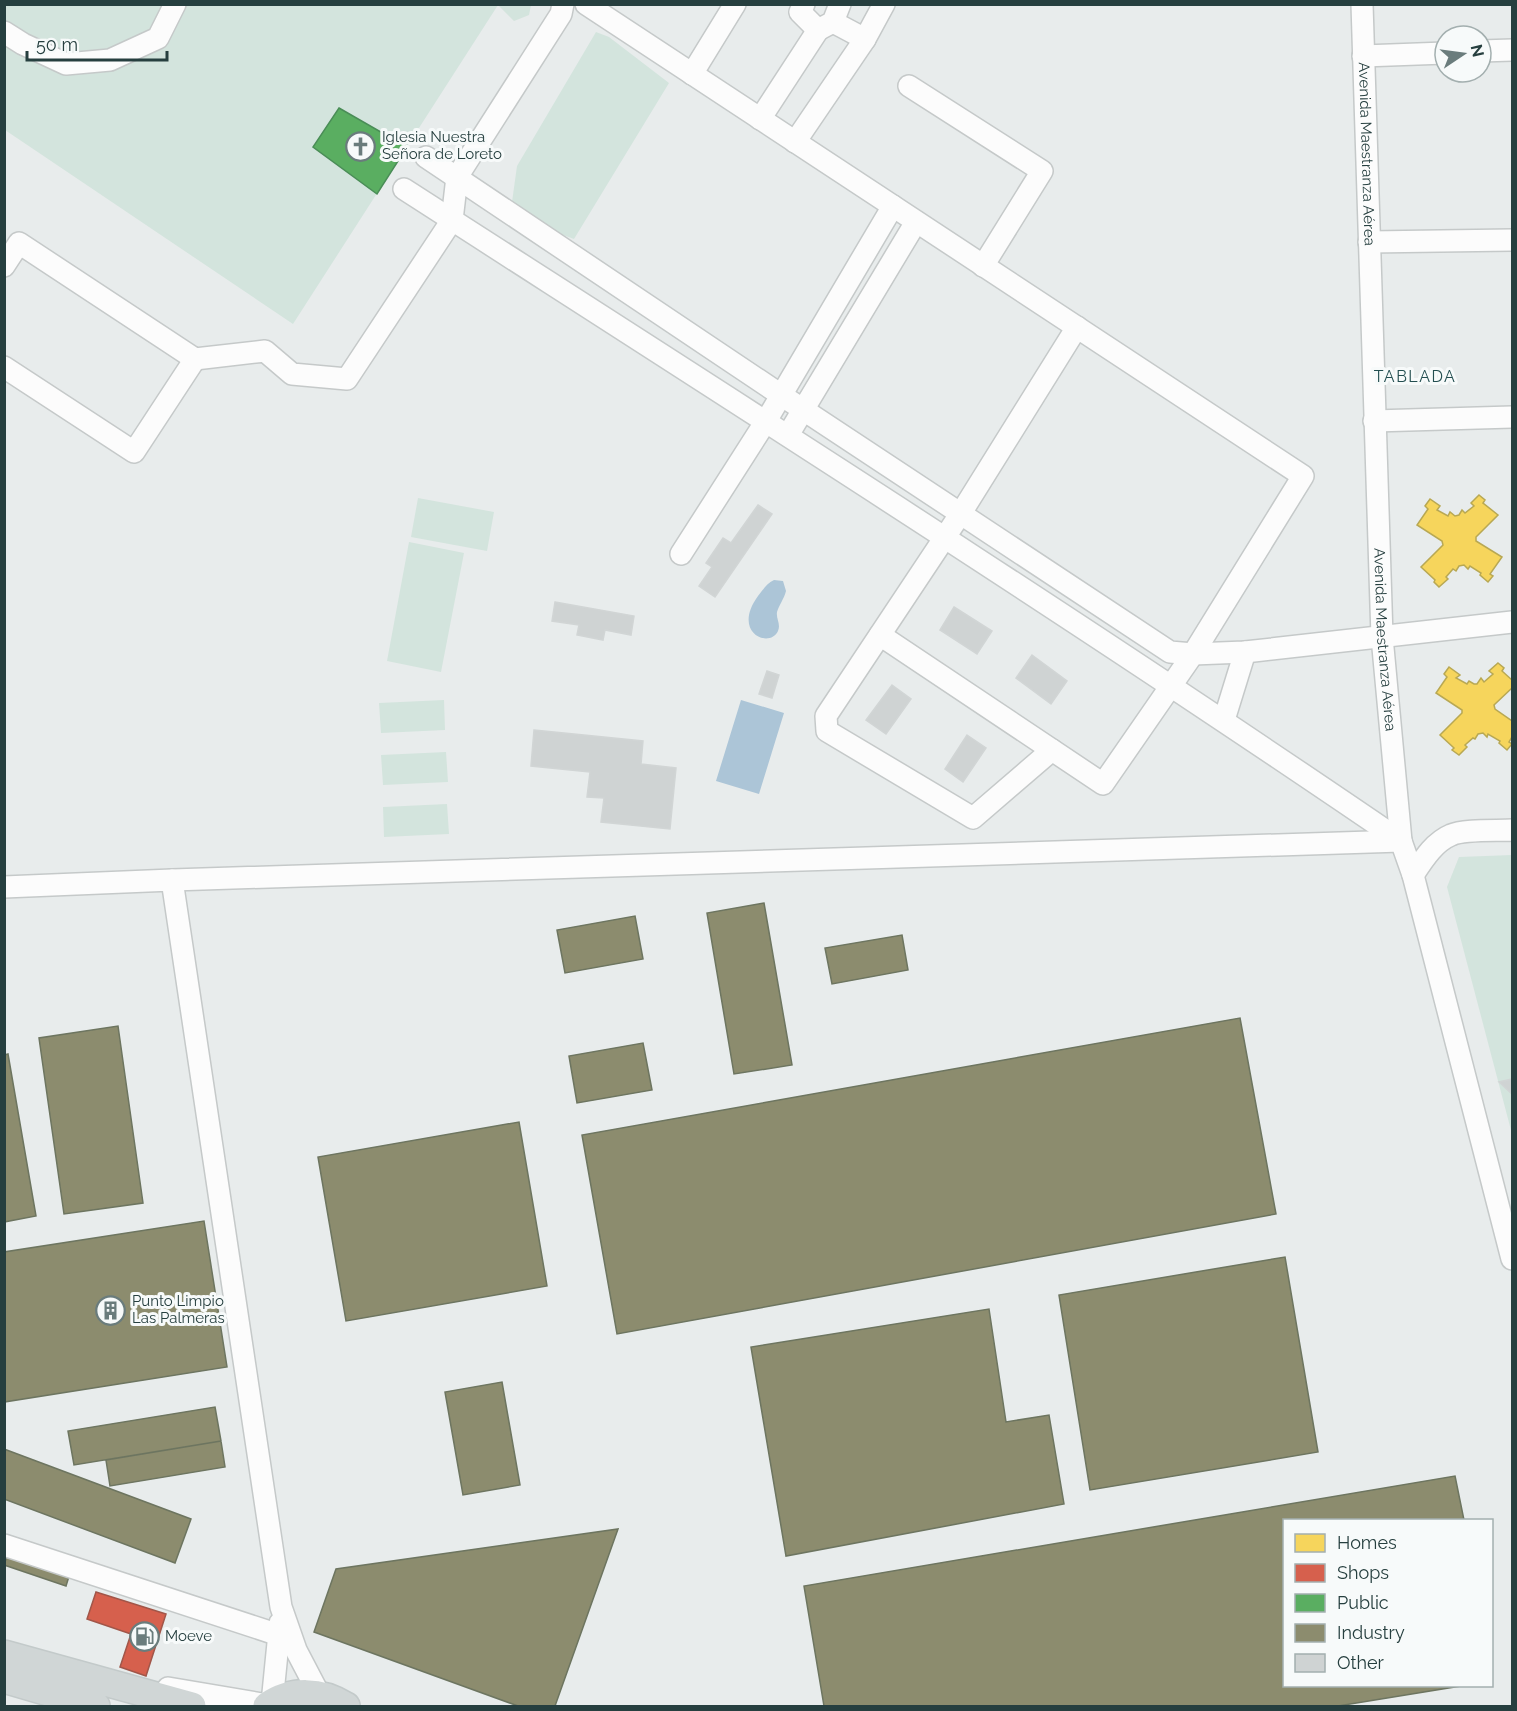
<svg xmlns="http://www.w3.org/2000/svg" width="1517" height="1711" font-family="Raleway,sans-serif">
<rect width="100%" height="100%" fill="#e8ecec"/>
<path fill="#d3e4dd" d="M4,5H531L529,15L514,21L498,5L293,324L5,130Z
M596,32L609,37L669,83L574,239L517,218L512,202L517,166Z
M418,498L494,512L487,551L411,537Z
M409,542L464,553L441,672L387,661Z
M444,700L445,730L381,733L379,703Z
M446,752L448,782L383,785L381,755Z
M447,804L449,834L384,837L383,807Z
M1512,855V1134L1447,887L1459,857Z"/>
<path fill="#acc5d7" d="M774,580L783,581L786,591C784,599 779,605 777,612C776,619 781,624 778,631C770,649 731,633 758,596C763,590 767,583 774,580Z
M741,700L784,713L759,794L716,781Z"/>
<path fill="#f6d55c" stroke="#b8a853" stroke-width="1.5" d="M1479,495L1485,500L1483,503L1498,515L1476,537V541L1502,557L1490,574L1493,576L1488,582L1480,575L1481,573L1470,566L1468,569L1464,565L1459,566L1456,571L1453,569L1446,577L1448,579L1439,587L1434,582L1435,580L1421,567L1443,545L1442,541L1417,525L1428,509L1425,506L1430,499L1440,506L1437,510L1448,516L1450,512L1455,516L1459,515L1462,510L1465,513L1474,506L1471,503Z
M1498,663L1504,668L1502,671L1512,680V688L1494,705L1495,709L1512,721V737L1509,742L1512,744L1507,750L1499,743L1500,741L1488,734L1487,737L1483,733L1478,734L1475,739L1473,738L1465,745L1467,747L1459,755L1452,750L1454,748L1440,735L1462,713V710L1436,693L1447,677L1444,674L1449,667L1460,675L1456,678L1467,684L1469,681L1474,684H1477L1481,678L1484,682L1493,674L1489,671Z"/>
<path fill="#d6604d" stroke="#a15649" stroke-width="1.5" d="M96,1592L166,1614L146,1676L120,1667L131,1634L87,1619Z"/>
<path fill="#5aae61" stroke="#4a8d57" stroke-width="1.5" d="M339,108L407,147L377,194L313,147Z"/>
<path fill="#8c8c6e" stroke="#6d7560" stroke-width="1.5" d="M764,903L792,1065L734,1074L707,913Z
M635,916L643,959L565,973L557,930Z
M902,935L908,970L832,984L825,948Z
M1240,1018L1276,1214L617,1334L582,1135Z
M118,1026L143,1203L64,1214L39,1038Z
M643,1043L652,1090L577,1103L569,1056Z
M8,1054L36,1216L4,1222V1055Z
M519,1122L547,1286L346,1321L318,1157Z
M204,1221L227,1367L4,1402V1252Z
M1285,1257L1318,1452L1090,1490L1059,1295Z
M989,1309L1006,1422L1049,1415L1064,1504L786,1556L751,1347Z
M502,1382L520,1485L463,1495L445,1392Z
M215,1407L221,1441L74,1465L68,1431Z
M221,1441L225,1467L110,1486L106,1460Z
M4,1449L191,1519L175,1563L4,1499Z
M1455,1476L1464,1520H1284V1686H1461L1338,1706H824L804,1586Z
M618,1529L555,1706H518L314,1632L336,1569Z
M8,1553L70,1573L66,1586L4,1565Z"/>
<path fill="#cfd3d3" stroke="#d1d5d5" stroke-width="1.5" d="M758,505L772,514L715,597L699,586L712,567L706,563L723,538L731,543Z
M555,602L634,616L631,635L605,630L603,640L577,635L579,625L552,621Z
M954,607L992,631L977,654L940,630Z
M1032,655L1067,681L1051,704L1016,678Z
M767,671L779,675L772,698L759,694Z
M892,685L911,699L886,734L866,720Z
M534,730L643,741L641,764L676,768L670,829L601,822L604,798L587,797L590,772L531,766Z
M967,735L986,748L963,782L945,769Z
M1512,1079V1094L1499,1082Z"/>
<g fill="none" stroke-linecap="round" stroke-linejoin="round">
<defs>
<g id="minor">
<path d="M586,4L1303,476L1193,654L1103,784L880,635"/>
<path d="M804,4L800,12L818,30L833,22L840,4"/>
<path id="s1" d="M1362,4L1382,637L1401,841L1413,875L1512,1259"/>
<path d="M833,22L865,39"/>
<path d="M4,32L23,44L66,64L110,60L158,38L175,4"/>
<path d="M1481,51L1512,50"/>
<path d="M1363,56L1445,53"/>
<path d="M692,74L735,4"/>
<path d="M909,86L1042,171L983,266"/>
<path d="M760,119L818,30"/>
<path d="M795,142L865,39L884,4"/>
<path d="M426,157L781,395L1170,652L1193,654L1245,652L1512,622"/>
<path d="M404,189C738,404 1073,617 1401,841"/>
<path d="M1369,242L1512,240"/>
<path d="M4,266L19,243L195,359L265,351L292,374L347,379L452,220L457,177L561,14L563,4"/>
<path d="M4,367L134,452L195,359"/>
<path d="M1374,421L1512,417"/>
<path d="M788,435L916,222"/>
<path d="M681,554L766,421L893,206"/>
<path d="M1224,720L1245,652"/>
<path d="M1052,750L973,818L827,731L826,716L961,513L1077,327"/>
<path d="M1413,875C1423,860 1434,842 1451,835C1464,829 1497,831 1512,830"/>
<path d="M172,880L1401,841"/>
<path d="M4,887L172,880L281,1607L296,1650L319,1694"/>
<path d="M4,1545L279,1635"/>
<path d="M168,1688L268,1705"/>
<path d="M272,1703L280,1623"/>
</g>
<path id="major" d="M4,1654L192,1706
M4,1679L96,1706
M267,1706C291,1689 321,1690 346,1706"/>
</defs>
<use href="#minor" stroke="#c5c9c9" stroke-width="24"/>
<use href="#major" stroke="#c3caca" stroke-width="30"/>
<use href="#minor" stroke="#fcfcfc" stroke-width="21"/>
<use href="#major" stroke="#d0d6d6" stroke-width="27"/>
</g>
<defs>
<symbol id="church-ring" viewBox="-11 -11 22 22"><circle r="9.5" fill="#f7fafa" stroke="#6a7c7c" stroke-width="1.5"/><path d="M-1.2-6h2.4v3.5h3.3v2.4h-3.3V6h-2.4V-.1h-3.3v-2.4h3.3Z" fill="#6a7c7c"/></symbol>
<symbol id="building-ring" viewBox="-11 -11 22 22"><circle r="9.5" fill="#f7fafa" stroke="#6a7c7c" stroke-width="1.5"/><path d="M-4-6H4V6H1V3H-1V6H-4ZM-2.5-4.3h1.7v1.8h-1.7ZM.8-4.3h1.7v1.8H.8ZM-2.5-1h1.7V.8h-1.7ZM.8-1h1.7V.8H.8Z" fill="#6a7c7c"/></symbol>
<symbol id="fuel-ring" viewBox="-11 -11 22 22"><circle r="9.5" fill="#f7fafa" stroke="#6a7c7c" stroke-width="1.5"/><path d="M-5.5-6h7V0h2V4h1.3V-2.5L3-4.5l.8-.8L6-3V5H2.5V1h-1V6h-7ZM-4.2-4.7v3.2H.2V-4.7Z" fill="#6a7c7c"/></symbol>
</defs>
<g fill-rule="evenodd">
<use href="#church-ring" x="344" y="130" width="33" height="33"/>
<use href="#building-ring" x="94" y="1294" width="33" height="33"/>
<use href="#fuel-ring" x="128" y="1620" width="33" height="33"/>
</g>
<g text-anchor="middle" stroke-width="6" stroke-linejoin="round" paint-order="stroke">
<g font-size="15" fill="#263f3f" stroke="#f7fafa" text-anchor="start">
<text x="382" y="142">Iglesia Nuestra<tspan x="382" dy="17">Señora de Loreto</tspan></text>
<text x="132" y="1306">Punto Limpio<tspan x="132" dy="17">Las Palmeras</tspan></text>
<text x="165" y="1641">Moeve</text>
</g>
<g font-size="15" fill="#263f3f" stroke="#f7fafa">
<text dy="5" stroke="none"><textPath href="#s1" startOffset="150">Avenida Maestranza Aérea</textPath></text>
<text dy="5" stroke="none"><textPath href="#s1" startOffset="636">Avenida Maestranza Aérea</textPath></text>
</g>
<g font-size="16" letter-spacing="1.5" fill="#234e50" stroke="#f7fafa">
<text x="1415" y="382">TABLADA</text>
</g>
</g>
<rect width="1517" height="1711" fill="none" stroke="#263f3f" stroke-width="12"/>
<rect x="1283" y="1519" width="210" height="168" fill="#f7fafa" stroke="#a3afaf" stroke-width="1.5"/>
<rect x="1295" y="1534" width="30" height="18" fill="#f6d55c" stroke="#a3afaf" stroke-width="1.5"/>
<text x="1337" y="1549" font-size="18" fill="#263f3f">Homes</text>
<rect x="1295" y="1564" width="30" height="18" fill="#d6604d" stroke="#a3afaf" stroke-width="1.5"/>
<text x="1337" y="1579" font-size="18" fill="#263f3f">Shops</text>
<rect x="1295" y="1594" width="30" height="18" fill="#5aae61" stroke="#a3afaf" stroke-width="1.5"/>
<text x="1337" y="1609" font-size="18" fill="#263f3f">Public</text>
<rect x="1295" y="1624" width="30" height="18" fill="#8c8c6e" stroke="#a3afaf" stroke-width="1.5"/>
<text x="1337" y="1639" font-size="18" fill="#263f3f">Industry</text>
<rect x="1295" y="1654" width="30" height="18" fill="#cfd3d3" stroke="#a3afaf" stroke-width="1.5"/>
<text x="1337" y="1669" font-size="18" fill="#263f3f">Other</text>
<g transform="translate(1463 54) rotate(77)"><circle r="28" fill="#f7fafa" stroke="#a3afaf" stroke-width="1.5"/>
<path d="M0-4.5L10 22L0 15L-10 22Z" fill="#6a7c7c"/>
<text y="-9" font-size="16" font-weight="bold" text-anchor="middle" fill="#263f3f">N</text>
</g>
<path d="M27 51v9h140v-9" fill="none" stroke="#263f3f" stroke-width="3"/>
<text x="36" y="51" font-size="18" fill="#263f3f" stroke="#f7fafa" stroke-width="4.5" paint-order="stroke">50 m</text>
</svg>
